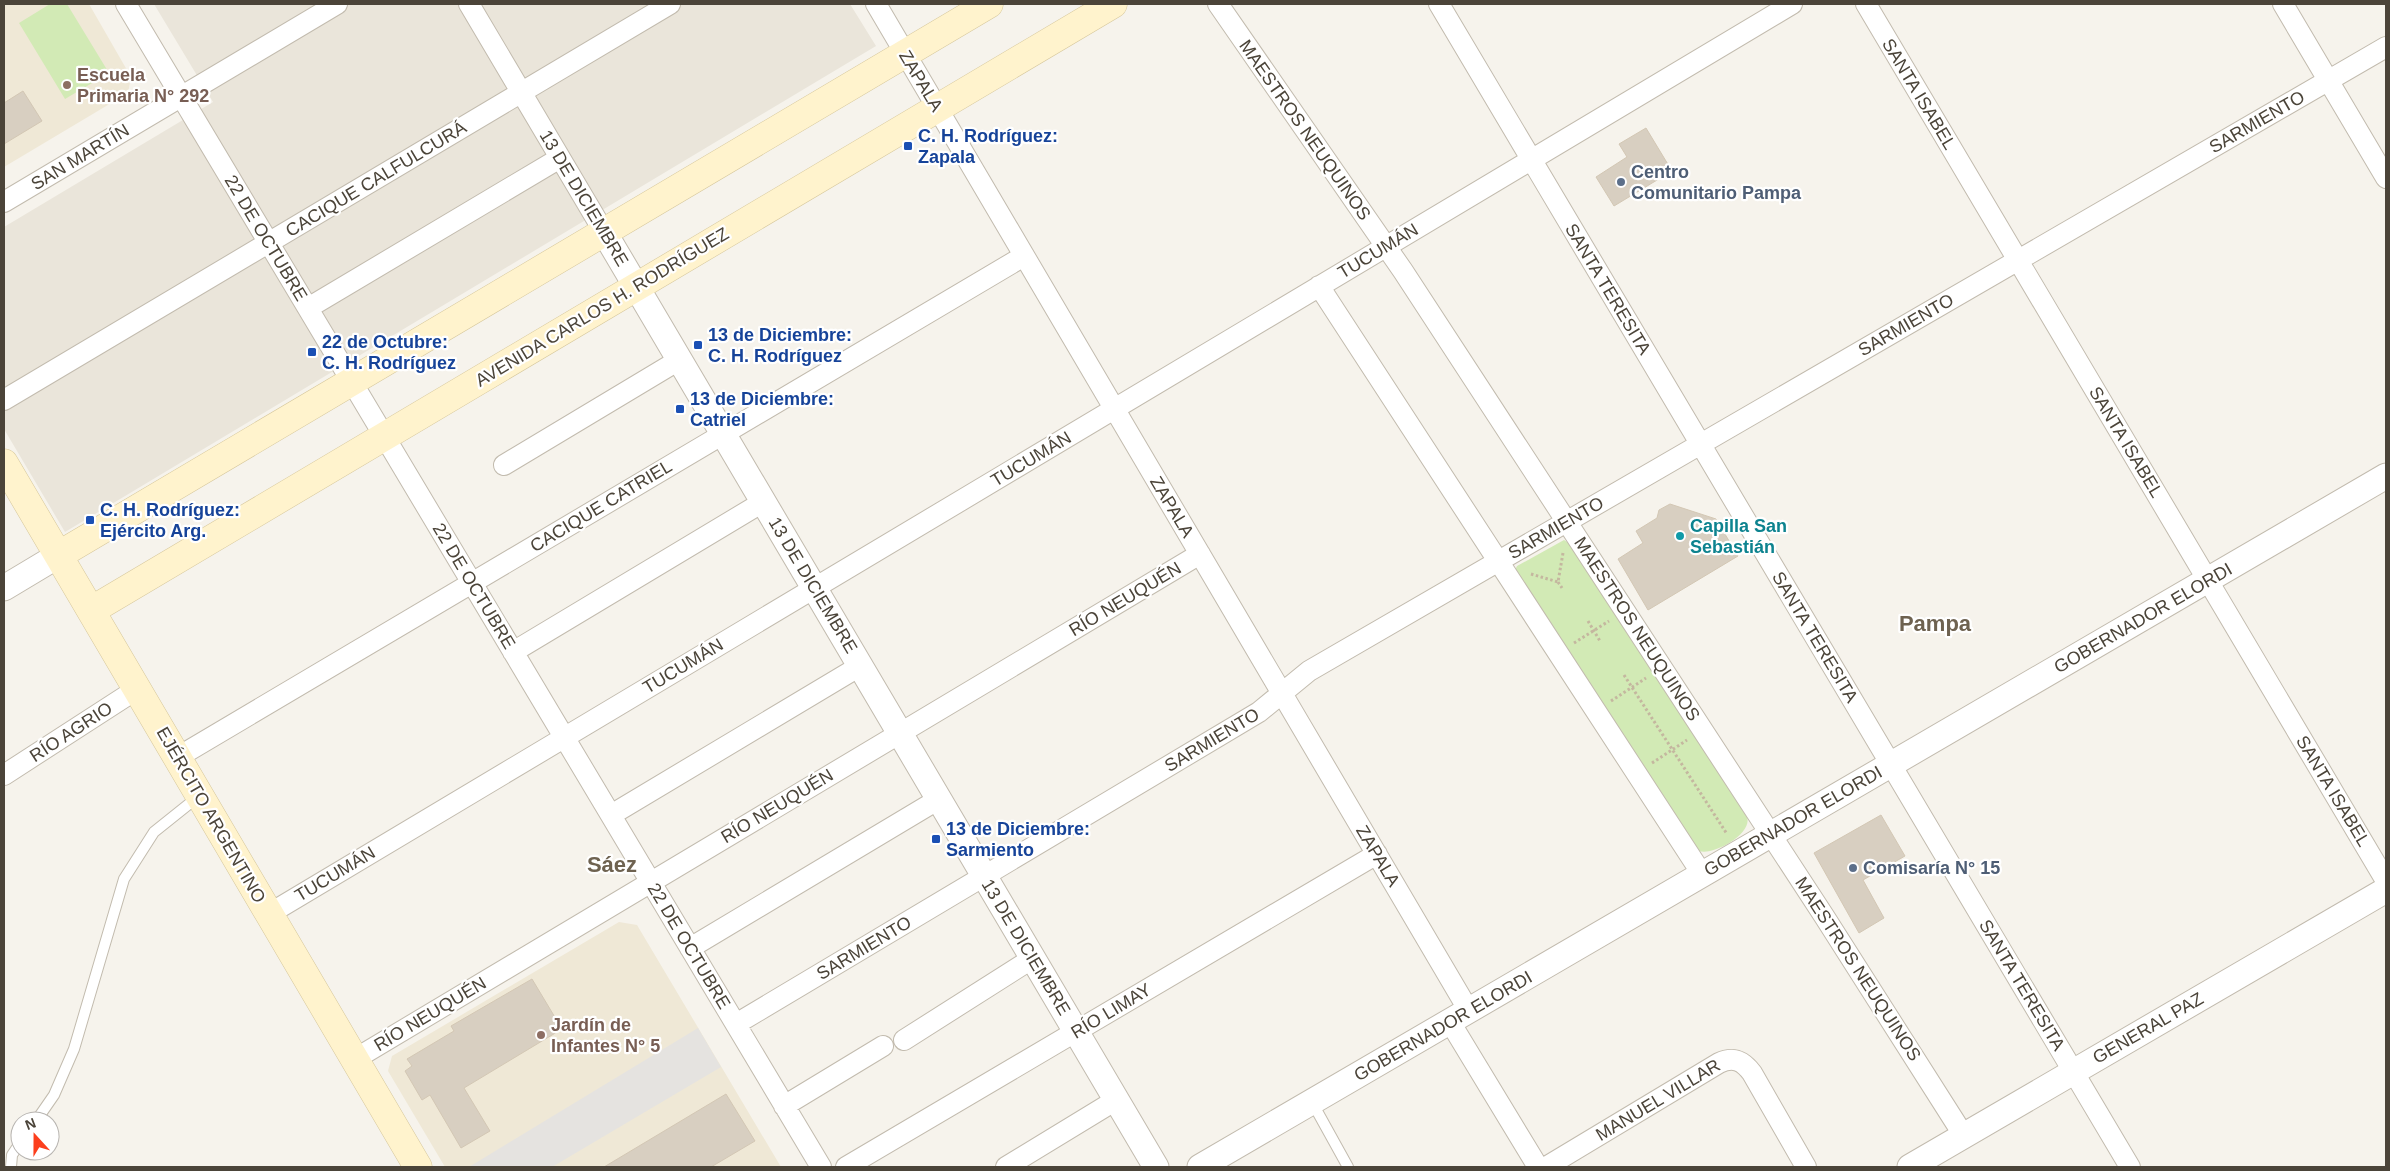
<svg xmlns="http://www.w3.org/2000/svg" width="2390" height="1171" font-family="Arial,sans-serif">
<rect width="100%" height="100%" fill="#f6f3ec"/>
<path fill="#eae5da" d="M154,4H850L876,46L65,532L4,429V227L213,102Z"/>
<path fill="#efe8d6" d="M4,4H89L131,77L128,93L4,167Z
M619,922L637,925L781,1167H445L388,1071L392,1056Z"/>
<path fill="#d2eab5" d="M50,4H67L109,73L65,99L19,23Z
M1564,540L1569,543L1747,817C1753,834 1713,856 1699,851L1515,570L1517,566Z"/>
<path fill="#e5e3e0" d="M698,1028L721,1067L552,1167H469Z"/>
<path fill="#d8cfc1" stroke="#d3c7b4" d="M23,91L42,121L4,144V103Z
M1646,128L1672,171L1614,206L1596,177L1627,157L1619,144Z
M1670,504L1716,519L1738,556L1648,610L1618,559L1643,543L1636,531L1657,518L1659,510Z
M1881,815L1905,856L1863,880L1884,918L1859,933L1814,853Z
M532,979L562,1029L464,1088L490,1131L461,1148L430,1095L422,1100L405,1071L412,1066L407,1059L454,1031L451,1026Z
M726,1094L755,1141L711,1167H604Z"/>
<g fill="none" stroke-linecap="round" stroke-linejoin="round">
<defs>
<path id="service" d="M1312,1102L1348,1167
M36,1121L54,1095L74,1049L124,879L154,832L199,796
M11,1167L12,1155L20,1143"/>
<path id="minor" d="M126,4L821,1167
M469,4L604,232
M876,4L1469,1011
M1218,4L1403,271L1824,916L1964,1136
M1439,4L2130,1167
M1866,4L2386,881
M2283,4L2386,178
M4,202L337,4
M1319,286L1702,874
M308,308L560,158
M4,400L670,4
M504,465L679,360
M513,652L763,502
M178,757L1024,256
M4,775L137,689
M611,815L860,666
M269,914L1792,4
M690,948L939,799
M1450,1022L1538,1167
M736,1024L1259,712L1309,671L2386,47
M904,1040L1033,958
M355,1059L1200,554
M784,1106L883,1046
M846,1167L1377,854
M1006,1167L1116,1100
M1546,1167L1719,1063C1734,1056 1743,1061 1752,1073L1806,1167"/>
<path id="tertiary" d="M604,232L1156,1167
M4,588L59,555
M1200,1167L2386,476
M1910,1167L2386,890"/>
<path id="secondary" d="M4,463L418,1167
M59,555L989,4
M92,610L1113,4"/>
</defs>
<use href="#service" stroke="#c2bbae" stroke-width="12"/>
<use href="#minor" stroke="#c2bbae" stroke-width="22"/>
<use href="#tertiary" stroke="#c2bbae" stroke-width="27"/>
<use href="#secondary" stroke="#d6c79b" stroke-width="29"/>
<path stroke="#c4b79f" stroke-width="3" stroke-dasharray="2.5 2.5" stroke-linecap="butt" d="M1531,574L1558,582L1563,553
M1558,582L1562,588
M1588,621L1600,641
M1574,643L1609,621
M1624,675L1727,834
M1611,701L1646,678
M1652,763L1687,740"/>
<use href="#service" stroke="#fff" stroke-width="10"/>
<use href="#minor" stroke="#fff" stroke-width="20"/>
<use href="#tertiary" stroke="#fff" stroke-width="25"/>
<use href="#secondary" stroke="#fff3cd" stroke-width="28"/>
</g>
<g fill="#8d6e63" stroke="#fff" stroke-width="2">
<circle cx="67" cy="85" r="5"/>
<circle cx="541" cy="1035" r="5"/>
</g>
<g fill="#1a4fb4" stroke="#fff" stroke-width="2">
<rect x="903" y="141" width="10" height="10" rx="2.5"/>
<rect x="693" y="340" width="10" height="10" rx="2.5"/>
<rect x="307" y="347" width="10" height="10" rx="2.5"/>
<rect x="675" y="404" width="10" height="10" rx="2.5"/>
<rect x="85" y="515" width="10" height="10" rx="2.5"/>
<rect x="931" y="834" width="10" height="10" rx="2.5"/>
</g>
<g fill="#5c6f8a" stroke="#fff" stroke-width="2">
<circle cx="1621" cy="182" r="5"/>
<circle cx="1853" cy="868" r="5"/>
</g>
<circle fill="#0f9aa8" stroke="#fff" stroke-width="2" cx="1680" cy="536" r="5"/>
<g text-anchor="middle" stroke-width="4.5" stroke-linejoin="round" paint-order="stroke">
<g font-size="18" font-weight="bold" fill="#785e54" stroke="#fff" text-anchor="start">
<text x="77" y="81">Escuela<tspan x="77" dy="21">Primaria N° 292</tspan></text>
<text x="551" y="1031">Jardín de<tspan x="551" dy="21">Infantes N° 5</tspan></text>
</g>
<g font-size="18" fill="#4b4439" stroke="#fff">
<text transform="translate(921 81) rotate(59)" y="6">ZAPALA</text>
<text transform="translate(1919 94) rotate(59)" y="6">SANTA ISABEL</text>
<text transform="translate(2257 122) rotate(-30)" y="6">SARMIENTO</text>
<text transform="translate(1305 130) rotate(55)" y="6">MAESTROS NEUQUINOS</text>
<text transform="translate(80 157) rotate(-31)" y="6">SAN MARTÍN</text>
<text transform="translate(376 179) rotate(-31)" y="6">CACIQUE CALFULCURÁ</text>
<text transform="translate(584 198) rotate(59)" y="6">13 DE DICIEMBRE</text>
<text transform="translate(266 238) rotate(59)" y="6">22 DE OCTUBRE</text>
<text transform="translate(1378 251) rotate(-31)" y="6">TUCUMÁN</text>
<text transform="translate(1608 289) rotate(59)" y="6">SANTA TERESITA</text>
<text transform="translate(602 307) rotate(-31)" y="6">AVENIDA CARLOS H. RODRÍGUEZ</text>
<text transform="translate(1906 325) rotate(-30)" y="6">SARMIENTO</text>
<text transform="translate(2126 442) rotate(59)" y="6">SANTA ISABEL</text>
<text transform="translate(1031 459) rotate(-31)" y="6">TUCUMÁN</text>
<text transform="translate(601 506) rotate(-31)" y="6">CACIQUE CATRIEL</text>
<text transform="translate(1172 507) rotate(59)" y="6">ZAPALA</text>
<text transform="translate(1556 528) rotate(-30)" y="6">SARMIENTO</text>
<text transform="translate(813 585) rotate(59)" y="6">13 DE DICIEMBRE</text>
<text transform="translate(474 586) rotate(59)" y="6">22 DE OCTUBRE</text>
<text transform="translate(1125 599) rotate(-31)" y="6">RÍO NEUQUÉN</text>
<text transform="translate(2143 618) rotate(-30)" y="6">GOBERNADOR ELORDI</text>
<text transform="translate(1637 629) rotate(57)" y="6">MAESTROS NEUQUINOS</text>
<text transform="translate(1815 637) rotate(59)" y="6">SANTA TERESITA</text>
<text transform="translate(683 666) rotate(-31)" y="6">TUCUMÁN</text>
<text transform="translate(71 732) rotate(-33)" y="6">RÍO AGRIO</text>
<text transform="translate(1212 740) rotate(-31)" y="6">SARMIENTO</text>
<text transform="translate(2333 791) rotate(59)" y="6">SANTA ISABEL</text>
<text transform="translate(777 806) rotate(-31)" y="6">RÍO NEUQUÉN</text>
<text transform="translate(211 815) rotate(60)" y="6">EJÉRCITO ARGENTINO</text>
<text transform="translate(1793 821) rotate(-30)" y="6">GOBERNADOR ELORDI</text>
<text transform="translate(1378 856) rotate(59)" y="6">ZAPALA</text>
<text transform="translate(335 874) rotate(-31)" y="6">TUCUMÁN</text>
<text transform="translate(689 946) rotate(59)" y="6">22 DE OCTUBRE</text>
<text transform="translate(1026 947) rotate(59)" y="6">13 DE DICIEMBRE</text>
<text transform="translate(864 948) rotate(-31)" y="6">SARMIENTO</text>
<text transform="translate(1858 969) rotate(57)" y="6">MAESTROS NEUQUINOS</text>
<text transform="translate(2022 985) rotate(59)" y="6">SANTA TERESITA</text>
<text transform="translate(1111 1011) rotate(-31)" y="6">RÍO LIMAY</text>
<text transform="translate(430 1014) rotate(-31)" y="6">RÍO NEUQUÉN</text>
<text transform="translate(1443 1026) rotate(-30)" y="6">GOBERNADOR ELORDI</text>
<text transform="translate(2148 1028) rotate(-30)" y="6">GENERAL PAZ</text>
<text transform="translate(1658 1100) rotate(-31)" y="6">MANUEL VILLAR</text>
</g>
<g font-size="18" font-weight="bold" fill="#164399" stroke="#fff" text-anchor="start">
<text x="918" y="142">C. H. Rodríguez:<tspan x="918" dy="21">Zapala</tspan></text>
<text x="708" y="341">13 de Diciembre:<tspan x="708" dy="21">C. H. Rodríguez</tspan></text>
<text x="322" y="348">22 de Octubre:<tspan x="322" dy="21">C. H. Rodríguez</tspan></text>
<text x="690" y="405">13 de Diciembre:<tspan x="690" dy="21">Catriel</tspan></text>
<text x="100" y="516">C. H. Rodríguez:<tspan x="100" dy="21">Ejército Arg.</tspan></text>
<text x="946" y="835">13 de Diciembre:<tspan x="946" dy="21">Sarmiento</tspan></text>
</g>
<g font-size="18" font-weight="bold" fill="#4e5e75" stroke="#fff" text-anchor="start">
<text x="1631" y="178">Centro<tspan x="1631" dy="21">Comunitario Pampa</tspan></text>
<text x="1863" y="874">Comisaría N° 15</text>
</g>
<g font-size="18" font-weight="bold" fill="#0d838f" stroke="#fff" text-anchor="start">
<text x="1690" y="532">Capilla San<tspan x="1690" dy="21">Sebastián</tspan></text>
</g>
<g font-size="22" font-weight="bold" fill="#6e6250" stroke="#fff">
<text x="1935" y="631">Pampa</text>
<text x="612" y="872">Sáez</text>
</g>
</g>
<rect width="2390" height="1171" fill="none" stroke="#4b4439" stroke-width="10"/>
<g transform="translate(35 1136) rotate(339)"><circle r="24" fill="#ffffff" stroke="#b7b4b0"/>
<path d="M0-4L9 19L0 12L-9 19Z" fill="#fc3f1d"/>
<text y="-8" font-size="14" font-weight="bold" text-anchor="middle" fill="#4b4439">N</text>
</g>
</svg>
